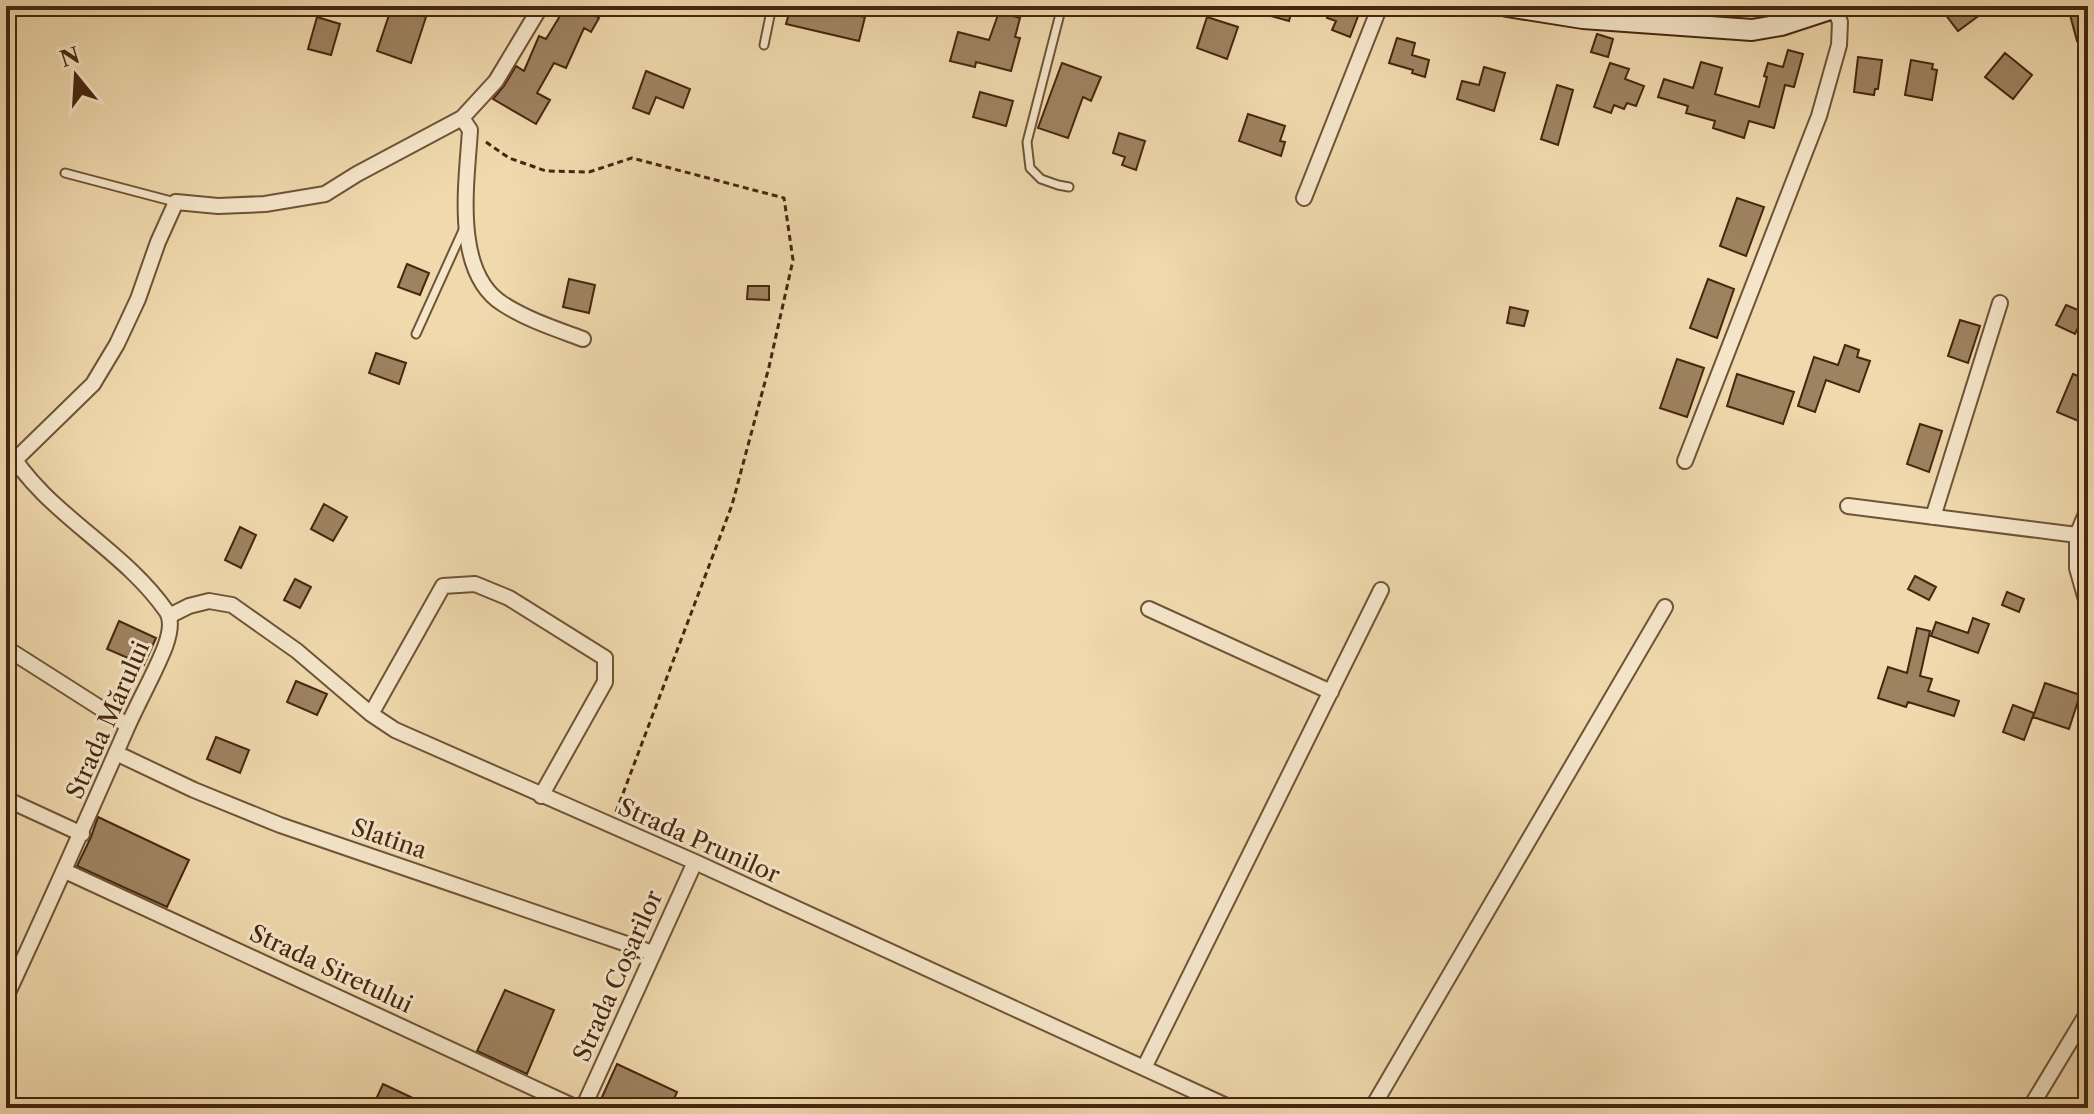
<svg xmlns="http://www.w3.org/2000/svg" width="2094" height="1114" font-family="'Libre Caslon Text',serif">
<rect width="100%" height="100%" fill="#efd9ad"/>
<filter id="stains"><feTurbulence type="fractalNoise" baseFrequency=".0025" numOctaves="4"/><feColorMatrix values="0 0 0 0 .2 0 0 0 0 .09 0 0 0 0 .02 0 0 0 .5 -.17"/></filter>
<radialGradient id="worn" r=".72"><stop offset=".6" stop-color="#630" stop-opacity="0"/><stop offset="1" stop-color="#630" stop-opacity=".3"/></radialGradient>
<path fill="#9e8361" stroke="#46260f" stroke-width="2" d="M392,6L426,17L411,63L377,51Z
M566,6H579L599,18L591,32L584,28L566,68L554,63L537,93L550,100L536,124L493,99L504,86L516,66L524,71L539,36L546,39Z
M791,6H820L865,17L859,41L786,24Z
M1250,6H1293L1289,21L1249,10Z
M1332,6H1362L1350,37L1332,30L1336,21L1327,18Z
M1939,6H1975L1981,14L1958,31Z
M2084,7L2088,22V38L2077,41L2069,11Z
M999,12L1020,18L1015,37L1020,38L1011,71L976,62L975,67L950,61L958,32L989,40Z
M317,17L340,24L331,55L308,49Z
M1207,17L1238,27L1227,59L1197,48Z
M1597,34L1613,39L1608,57L1591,52Z
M1397,38L1415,43L1412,55L1429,60L1425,77L1412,73L1413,70L1389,63Z
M1788,50L1803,54L1794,87L1785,85L1774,128L1749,121L1744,138L1713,128L1715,121L1686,113L1688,106L1658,97L1664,79L1693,88L1701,62L1722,68L1715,94L1759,107L1767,77L1764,76L1768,63L1783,67Z
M2005,53L2032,75L2013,99L1985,77Z
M1858,57L1882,60L1878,89H1875L1874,95L1854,92Z
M1911,60L1933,64L1932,69L1937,70L1932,100L1905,95Z
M1062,63L1101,77L1091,101L1083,97L1068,138L1038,128Z
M1610,63L1629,69L1625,79L1644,86L1636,106L1627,103L1624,109L1614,105L1611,113L1594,107Z
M1484,67L1505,73L1494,111L1457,99L1462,81L1479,85Z
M646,71L690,89L683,108L656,97L649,114L633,108Z
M1557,85L1573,90L1558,145L1541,139Z
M980,92L1013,101L1006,126L973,117Z
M1248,114L1285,126L1280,141L1285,142L1281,156L1239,141Z
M1119,133L1145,141L1136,170L1122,165L1125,157L1113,153Z
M1737,198L1764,207L1746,256L1720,246Z
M407,264L429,273L420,295L398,287Z
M569,279L595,285L589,313L563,307Z
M1708,279L1734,289L1717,338L1690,328Z
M748,286H769V300L747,299Z
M2066,305L2085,313L2075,334L2056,325Z
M1510,307L1528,311L1524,326L1507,323Z
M1960,320L1980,326L1968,363L1948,356Z
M1845,345L1859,350L1857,357L1870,361L1859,392L1826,380L1815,412L1798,406L1814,357L1838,365Z
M376,353L406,363L399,384L369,373Z
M1677,359L1704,368L1687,417L1660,408Z
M1737,374L1794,392L1783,424L1727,406Z
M2073,374L2088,380V425L2057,412Z
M1920,424L1942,431L1929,472L1907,464Z
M324,504L347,517L333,541L311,529Z
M240,527L256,535L241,568L225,560Z
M1915,576L1936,587L1929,600L1908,589Z
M295,579L311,587L300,608L284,600Z
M2007,592L2024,599L2019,612L2002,605Z
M1973,618L1989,624L1978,653L1931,636L1936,622L1968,633Z
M119,621L156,638L144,665L107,649Z
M1917,628L1930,631L1920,676L1932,679L1928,691L1959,701L1954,716L1908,702L1906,707L1878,698L1888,667L1907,673Z
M296,681L327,694L317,715L287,702Z
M2045,683L2080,695L2069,729L2033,717Z
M2013,705L2034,713L2024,740L2003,732Z
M216,737L249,750L240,773L207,759Z
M98,817L189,860L167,907L77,866L91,837Z
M505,990L554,1010L527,1074L477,1051Z
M617,1064L677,1092L670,1108H597Z
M383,1084L434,1108H372Z"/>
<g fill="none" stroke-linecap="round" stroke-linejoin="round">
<defs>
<path id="lane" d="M1062,6L1027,142L1030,168L1041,179L1058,185L1069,187
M764,45L772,6
M65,173L175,202
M416,334L464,228"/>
<path id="street" d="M462,118L470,130C467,181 452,272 503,304C528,320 556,329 583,339
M1304,198L1380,6
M6,446C44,513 123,548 167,612C173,622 169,636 165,647C154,675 138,702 126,730C87,819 47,909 6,997
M14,461L93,384L117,344L138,299L158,242L176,202L218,206L265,204L325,194L357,174L462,118L496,81L541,6
M1685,461L1819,116L1839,45L1840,22L1834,8
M1848,506L2077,535
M2088,509L2077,535V568L2088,607
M1933,517L2000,303
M1149,609L1331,692
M169,616L189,606L209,601L232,605L297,651L371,714L395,730L695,862L1231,1108
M6,648L127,725
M371,714L443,586L475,584L509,598L605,658V682L541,796
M116,753L194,790L280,825L653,953
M6,799L82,834
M65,871L577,1108
M1144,1068L1381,590
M583,1108L695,862
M1372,1108L1665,607
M2030,1108L2088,1012"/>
<path id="secondary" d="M1507,6L1583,18L1752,30L1781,25L1839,6"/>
</defs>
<use href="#lane" stroke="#705336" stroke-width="11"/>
<use href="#street" stroke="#705336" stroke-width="18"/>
<use href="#secondary" stroke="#46260f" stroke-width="24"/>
<path stroke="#46260f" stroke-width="3" stroke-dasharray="6 4" stroke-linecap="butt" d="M486,142L509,158L546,171L589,172L632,158L784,198L793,260L769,367L732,505L616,812"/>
<use href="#lane" stroke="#f5e6ca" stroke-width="7"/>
<use href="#street" stroke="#f5e6ca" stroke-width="14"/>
<use href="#secondary" stroke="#f5e6ca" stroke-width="20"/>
</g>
<g text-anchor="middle" stroke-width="6" stroke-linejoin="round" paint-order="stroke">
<g font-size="24" fill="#46260f" stroke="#f5e6ca">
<text transform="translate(108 720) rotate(-66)" y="8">Strada Mărului</text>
<text transform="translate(389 839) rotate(19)" y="8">Slatina</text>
<text transform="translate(699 841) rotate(24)" y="8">Strada Prunilor</text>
<text transform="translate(331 969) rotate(25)" y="8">Strada Siretului</text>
<text transform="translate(618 976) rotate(-66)" y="8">Strada Coșarilor</text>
</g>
</g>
<rect width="2094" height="1114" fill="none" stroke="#efd9ad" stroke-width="32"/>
<rect x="8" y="8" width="2078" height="1098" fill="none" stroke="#46260f" stroke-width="4"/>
<rect x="16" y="16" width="2062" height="1082" fill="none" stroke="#46260f" stroke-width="2"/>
<g transform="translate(76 76) rotate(342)" stroke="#f5e6ca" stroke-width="6" paint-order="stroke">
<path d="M0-6L14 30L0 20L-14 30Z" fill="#46260f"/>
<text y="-12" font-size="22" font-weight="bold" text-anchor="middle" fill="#46260f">N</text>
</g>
<rect width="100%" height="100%" filter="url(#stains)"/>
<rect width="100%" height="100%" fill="url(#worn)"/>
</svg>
